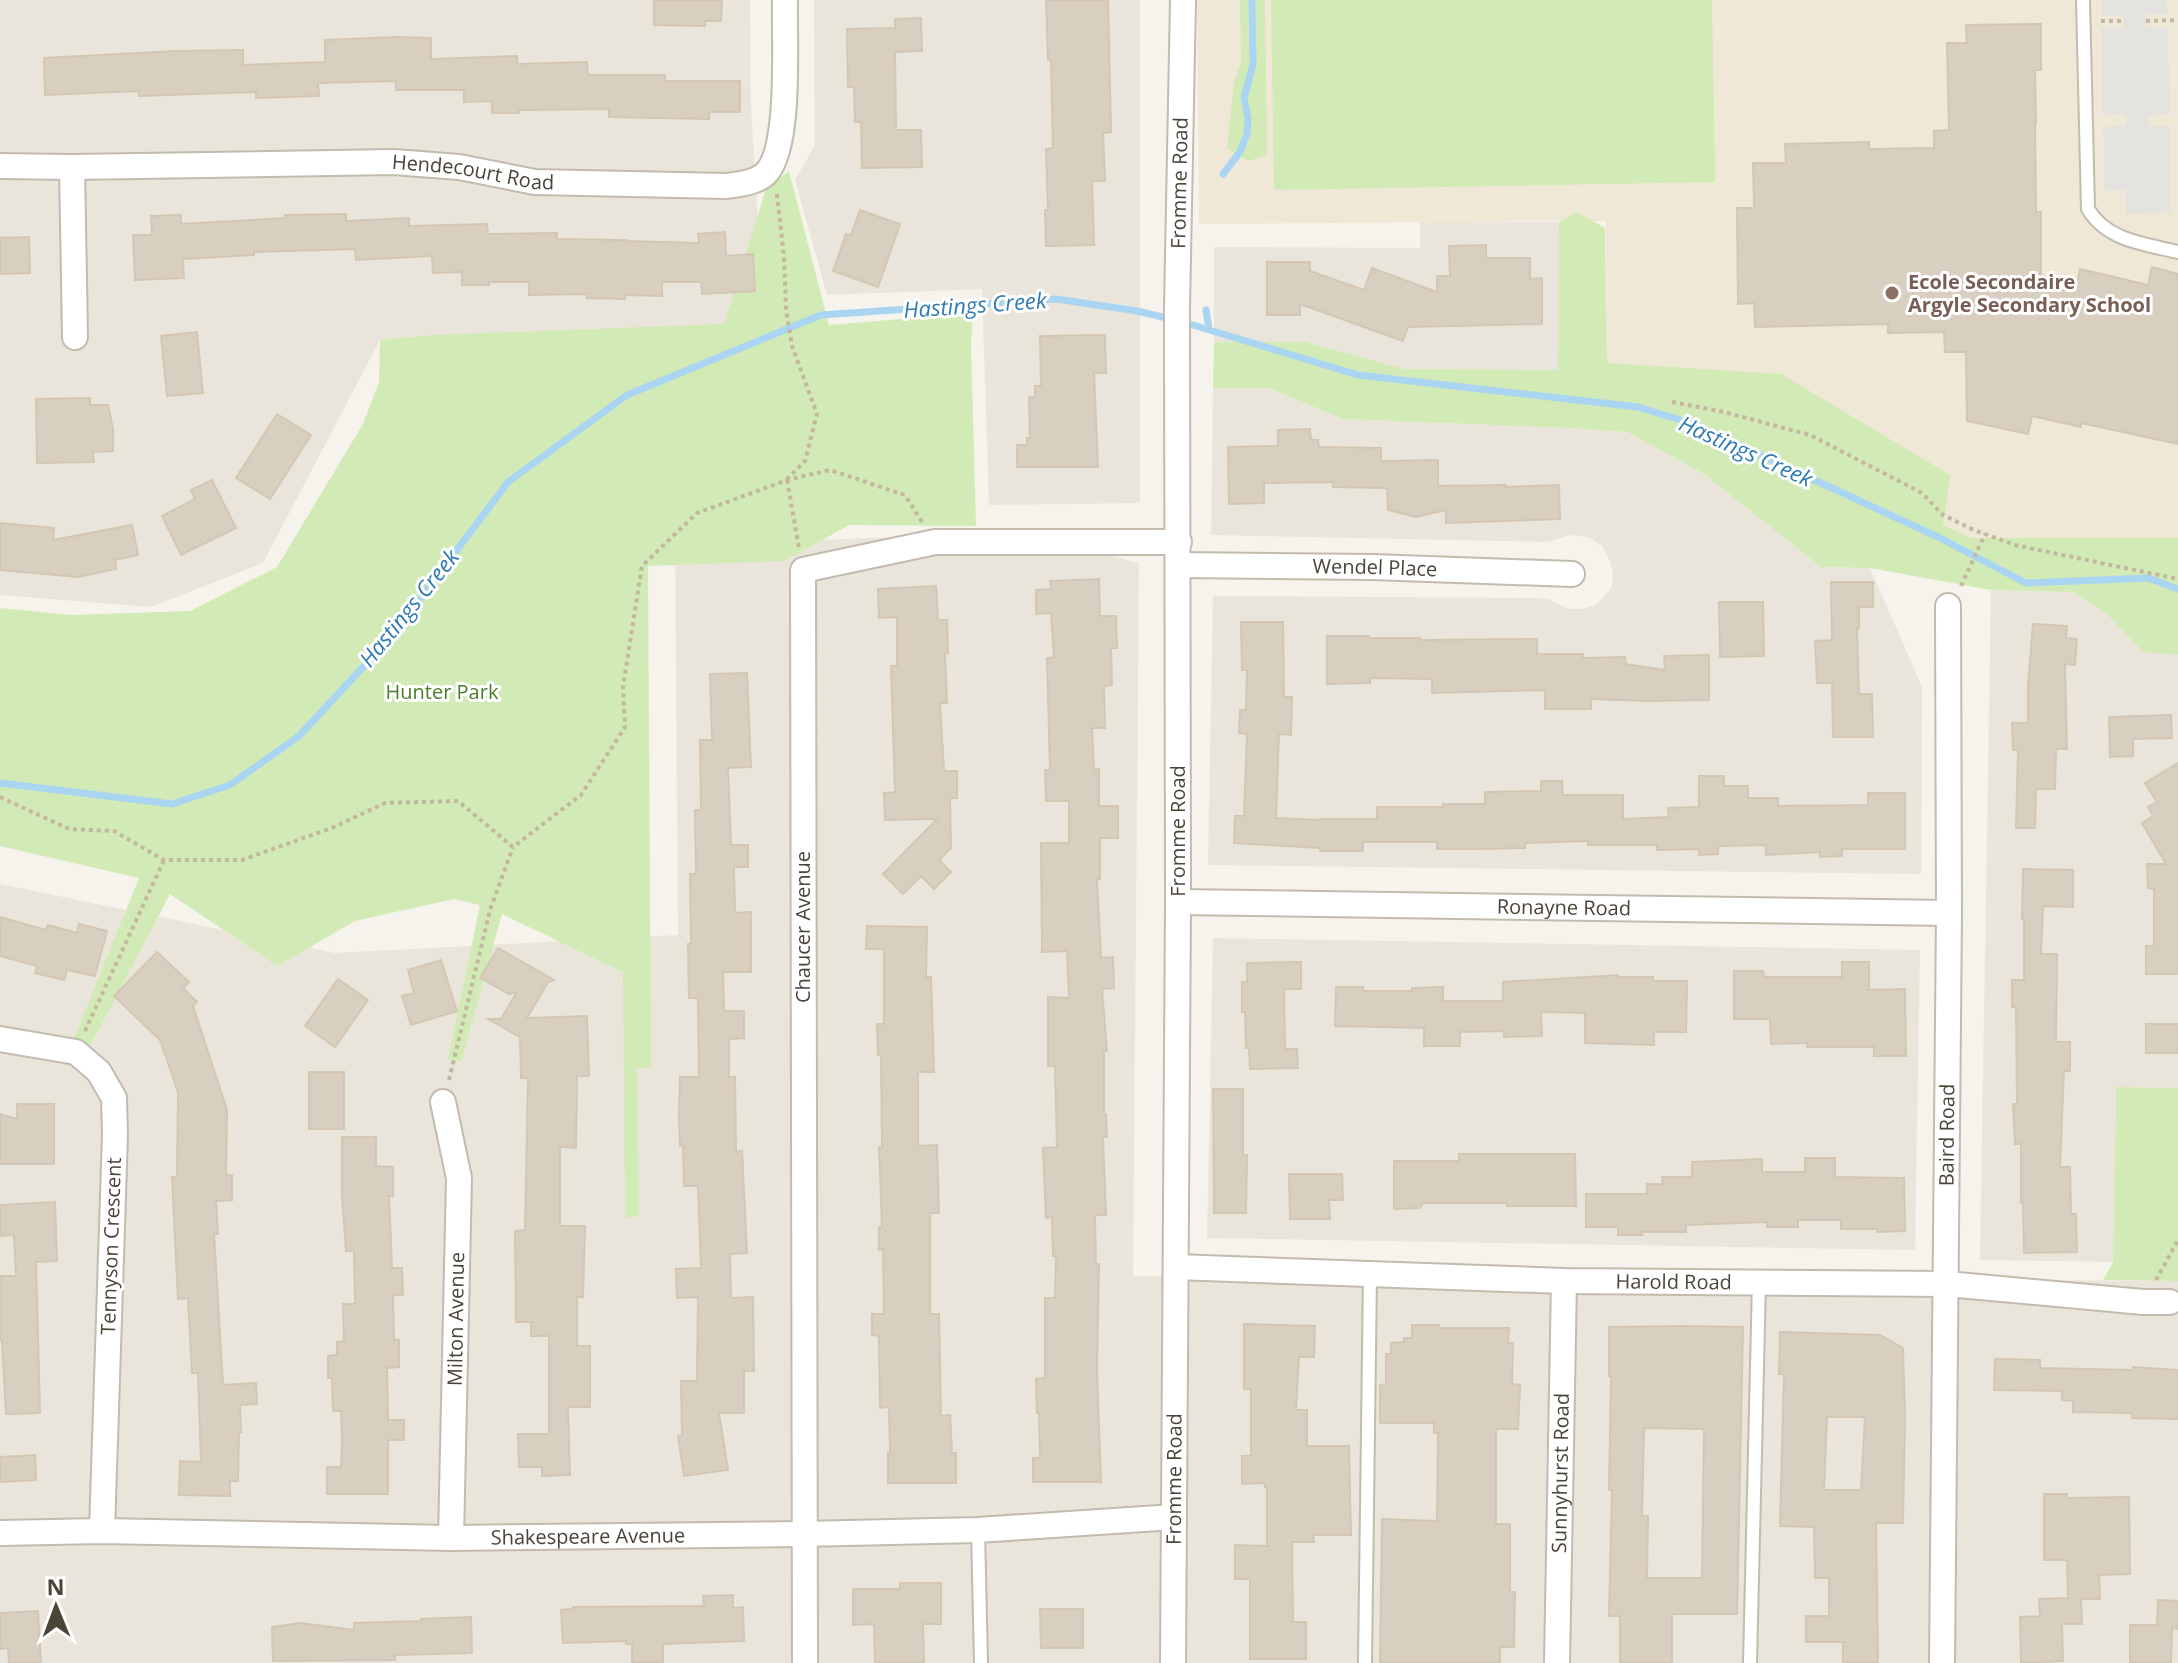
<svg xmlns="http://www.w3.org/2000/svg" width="2178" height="1663" font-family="'Open Sans',sans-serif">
<rect width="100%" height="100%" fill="#f6f3ec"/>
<path fill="#eae5da" d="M0,0H750L751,108L764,324L380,340L263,563L151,607L0,595Z
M814,0H1140V503L989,505L982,289L827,295L795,180L815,145Z
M1420,222H1559V370L1404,369L1305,342H1214V247L1420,248Z
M1213,388H1269L1343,419L1569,428L1627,432L1704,474L1821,567L1870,568L1922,687L1921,874L1208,865L1213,596L1535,598L1549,599L1568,609H1580L1594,606L1603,598L1612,587L1613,574L1610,561L1602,546L1588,537L1570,535L1548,542L1211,535Z
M1014,532L1139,563L1133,1276L2178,1281V1663H0V884L335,953L678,935L675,546Z
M1991,590L2072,592L2106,613L2143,651L2178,655V1088L2116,1087L2113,1262L1980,1260Z
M1213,938L1920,950L1915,1250L1207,1238Z"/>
<path fill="#efe8d6" d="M1197,0H2178V558L2009,556L1936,525L1607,363L1606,221L1199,224Z"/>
<path fill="#d2eab5" d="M1240,0H1265L1267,155L1248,161L1227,148L1234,83L1241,62Z
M1271,0H1712L1715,182L1274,190Z
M789,171L829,325L973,313L971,345L976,526L849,525L785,561L648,566L651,1068H637L639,1215L625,1218L623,972L502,914L461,1062L448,1059L480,905L454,899L355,921L277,966L170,894L90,1046L73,1041L139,878L0,846V608L71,615L190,611L277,567L363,424L379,382L380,340L434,335L724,324L766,189Z
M1577,212L1605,228L1607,363L1781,374L1950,475L1943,525L1971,538H2178V655L2143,652L2106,613L2072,592L1991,590L1870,568L1821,567L1704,474L1627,432L1569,428L1343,419L1269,388H1213L1214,342H1305L1404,369L1558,370L1559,222Z
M2116,1087L2178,1088V1281L2103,1280L2113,1262Z"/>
<path fill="#e5e3e0" d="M2101,0H2167V14H2147L2146,27H2168L2170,114L2148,115L2149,126H2170L2171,213L2126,214L2125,190L2104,191L2103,127L2126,126L2125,114L2102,115L2101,28L2123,27V16H2101Z"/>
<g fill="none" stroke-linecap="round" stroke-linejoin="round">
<path stroke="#a9d4f2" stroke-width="7" d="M1223,174L1240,152L1247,134L1248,119L1244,98L1253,64L1252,0
M1206,310L1209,329
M1183,322L1358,375L1638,407L1693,424L1938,537L2026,583L2148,578L2178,589
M0,783L172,804L230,785L299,736L393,635L508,482L627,395L821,315L1056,299L1137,311L1171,319"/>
</g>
<path fill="#d8cfc1" stroke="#d3c7b4" stroke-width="2" fill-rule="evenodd" d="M654,0H722L721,21H705V26L654,25Z
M1046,0H1108L1111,132L1103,133L1105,181H1092L1094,245L1046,246L1045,210H1048L1046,149L1053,148L1051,60H1048Z
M921,18L922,51L895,52L896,130H921L922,167L862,168L861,122H855L854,87H848L847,29L895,28V19Z
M2041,24V70H2035L2036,124H2035L2036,212H2041V275L2077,284L2080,269L2148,285L2152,267L2178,274V444L2081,423V427L2032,416L2028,434L1967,421L1966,352H1945L1944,332L1888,333V324L1755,327L1754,303L1738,304L1737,208H1754L1753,163H1786L1785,144L1869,142V149L1934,148V131L1949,130L1947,43H1967L1966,25Z
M396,37L431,38V59L517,56V64L587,62L588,75H665V81H740V112H709V119L609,117V109L519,110V113H492V101L464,102V90H396V81L318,83L319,96L256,98V92L139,96V91L45,95L44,58L176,51L243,50V65L325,62V40Z
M860,210L900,224L878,287L833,271L846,234L851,235Z
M346,214V221L409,218V226L487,224L488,234L557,233V239L626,240V241L699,243L698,234L725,232L726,256L753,254L755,291L702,294L701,282H662V296L625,295V299L587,298V294L529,295V282H489V285H462V272L433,273L432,256L356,260L355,249L254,252V255L183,259L184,278L135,280L133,235H152L151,216L181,215V224L285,218V215Z
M29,237L30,273L0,274V238Z
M1486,245V258H1530V279L1542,278V324L1408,327L1403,341L1300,304V315H1267V262H1310V271L1364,290L1372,268L1437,292V276H1450L1449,246Z
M197,332L203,393L167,396L161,336Z
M1105,335L1106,373H1094L1098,467H1017V445H1027V438H1030L1029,397H1035V386H1041L1040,336Z
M90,398V405H108L113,429V451L93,452L94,462L37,463L36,399Z
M277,414L311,435L270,499L236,478Z
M1310,429L1311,440H1318L1319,447L1381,448V461L1438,460V486L1506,485V487L1559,485L1560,519L1446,523V510L1416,517L1388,510L1387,488L1333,487V482L1264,483V503L1229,504L1228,447L1278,446V430Z
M212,480L236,528L181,555L162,516L195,499L191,490Z
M0,523L54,528L53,540L132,525L138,555L115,560L116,569L78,577L0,570Z
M1099,579L1100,616H1116L1117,648H1111L1112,685L1104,686L1105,728H1092L1094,770L1099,769V806H1118V838H1100V879H1097L1101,958L1113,957L1114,988L1102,989L1107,1051H1104V1114H1106L1107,1137H1103L1106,1215H1095L1096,1264H1099L1097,1370L1101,1482H1033V1458H1040L1039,1413H1037L1036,1379L1045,1378V1298H1055L1056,1256H1053L1052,1217L1046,1218L1043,1148L1057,1147L1055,1066H1048V997L1069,998L1067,951L1042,952L1041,843H1069V801H1046L1045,770H1050L1047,658L1054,657L1051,613L1036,614V590L1051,589L1050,581Z
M1831,582H1873V607H1859V628H1857L1859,694H1872L1873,737H1833L1832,683H1817L1815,641L1832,640Z
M936,586L938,620H947L948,653H945L947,703H940L944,771H957V798H950L951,848L939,860L951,872L934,889L921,876L903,894L883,874L937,819L885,820L884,793L895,792L891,666H897V617L879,618L878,589Z
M1719,602H1763L1764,656L1720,657Z
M1241,622H1283L1284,697H1292L1291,735L1279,734L1276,818L1320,820V819H1377V807H1443V804H1485V792L1541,791V781H1562L1563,795H1623V819L1669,817L1668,808L1699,807V776H1724V786H1748V798H1778V806L1868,805V793H1905V849H1842V856L1820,857V852L1766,855V845L1718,846V854L1699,855V849L1657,850V845H1588V841L1525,843V848L1477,849H1437V842H1363V851H1320V848L1234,843L1235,816H1244L1247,734L1239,733L1240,710H1246L1247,670H1242Z
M2033,624L2067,626L2066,638L2077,639L2075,665L2065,664L2067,749H2056L2055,789H2036L2035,828H2016L2018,750H2013L2012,723H2028V685Z
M1327,636H1369V638H1420V640L1537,639V654H1583V658L1625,657L1626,664L1665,670L1664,656L1709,655V700L1647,701L1591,699V709H1545V690L1432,693V679L1370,678V683L1327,684Z
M747,673L751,767L728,768L731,845H748V867H734L735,913L751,912V972H723L724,1011H744V1038L729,1039V1077H735L736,1152L742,1151L747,1253L730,1254L731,1298L753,1297L754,1371H744V1413H719L728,1470L684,1476L678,1436L682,1435L681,1381H697L698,1297L677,1298L676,1269L701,1268L698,1186H684L683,1146H680L679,1117L680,1077H699L698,998H689L688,944H691L690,874H696L695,810H701L700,740H712L710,674Z
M2171,715L2172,738L2133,739V756L2110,757L2109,717Z
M2178,763V974H2146V946H2154V889L2148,888L2147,864H2166L2142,823L2153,816L2148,807L2157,802L2145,783Z
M2023,869L2073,870V907L2043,906L2041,954H2057L2056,1042H2070V1071H2064L2060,1167H2070L2071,1214H2076L2077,1252L2024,1253L2023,1203H2021V1144H2015L2013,1104H2017L2016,1007H2012V980H2024V919H2022Z
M0,917L46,930L48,925L77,933L79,924L107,931L95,976L67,970L64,980L35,973L37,966L0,956Z
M867,926L927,927L926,977H931L934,1072H918V1146L937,1145L939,1213H930V1314H939L941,1416L950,1415L952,1453H956V1483H888V1453H890L889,1407L880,1408L879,1336L872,1335V1314H884L883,1249L879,1250V1227H882L879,1147H882L881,1055H878L877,1024H884V949H866Z
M498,948L554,980L548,982L527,1018L587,1016L589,1076H577L576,1148L560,1147V1226H585L583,1297H577V1346H590V1407H568L570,1475L542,1476V1467H519L518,1434H549V1336H531V1322H516L515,1231L525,1230L528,1078H521L520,1037L488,1019H501L517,992L509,994L480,978Z
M157,952L189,982L183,988L197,1002L193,1006L227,1110L226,1175H232V1200L216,1201L218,1234H214L223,1385L256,1383L257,1404L240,1405L241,1432H239L238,1481H230V1496L179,1495L180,1461L201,1462L198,1373H192L188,1298L178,1299L172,1177H177L178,1092L160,1040L114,996Z
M441,960L457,1011L411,1025L402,996L414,993L408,970Z
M1301,962V989H1284L1285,1049H1297L1298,1068L1250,1069L1249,1048H1246L1245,1012H1242V982H1247V963Z
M1842,962H1869V990L1905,989L1906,1056H1874V1047H1807V1043L1771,1044L1770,1019H1734V971H1763L1764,977H1842Z
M1618,975V977H1653V981H1687L1686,1032H1654V1045L1585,1043V1013L1541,1012L1542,1036L1504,1037V1031L1460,1032V1046H1424V1028L1335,1026L1336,987H1363V991H1412V988L1443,987V1001H1503V982Z
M338,979L368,1000L335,1047L305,1026Z
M2146,1024H2178V1053H2146Z
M309,1072H344V1129H309Z
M1213,1089H1243V1155H1247L1246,1213H1214Z
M17,1104H54V1164H0V1114L17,1119Z
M342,1137H376V1166L393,1167V1196H389L392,1268H402L403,1295H393L394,1340H399V1367L387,1368L388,1420H404V1440H388V1494H327V1467H341L342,1441L341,1411H333L332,1378H328V1356L337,1355V1342L344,1341L343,1304H355L354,1251H346L342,1196Z
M1459,1154H1575L1576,1206H1507V1203H1423L1420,1208L1394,1209V1161H1459Z
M1805,1158H1835V1177L1904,1178L1905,1231L1877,1232V1229H1841V1220H1798V1227H1767V1222L1686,1225V1232H1642V1235H1618V1227H1586V1194H1647V1184H1663L1662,1177H1692V1162L1762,1159V1172H1805Z
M1289,1174H1342L1343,1200H1329L1330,1219H1290Z
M55,1202L57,1261L36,1262L40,1413L6,1414L2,1340H0L1,1276H16L14,1235L0,1236V1205Z
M1244,1324L1315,1326L1314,1357H1299L1296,1410H1307V1446H1349L1351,1535H1313L1314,1542H1292L1293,1622H1306V1659H1250V1579H1235V1545L1267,1546V1487H1265V1483L1242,1484V1456H1251V1389H1244Z
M1412,1325H1439V1328H1509L1508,1343H1513L1512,1384L1520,1385L1518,1429H1496V1524H1510V1592H1515L1514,1647H1500V1663H1380L1382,1519L1437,1521L1438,1433H1434V1423H1380V1385L1386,1384V1354H1391V1343L1404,1342V1338H1412Z
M1684,1326L1743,1327L1737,1614H1672V1663H1620V1616H1609L1612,1490H1609L1611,1376H1609V1327ZM1644,1428L1704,1429L1702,1578H1647L1648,1516H1642Z
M1780,1332L1880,1335L1903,1348L1905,1416L1903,1523H1876L1878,1663H1843V1642H1806V1616H1829V1578H1815L1814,1527L1780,1526L1784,1374H1779ZM1827,1417H1865L1861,1490H1824Z
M1995,1359L2040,1360V1368L2133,1370V1367L2178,1370V1419L2132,1418V1413L2073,1412V1401L2062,1400V1391L1994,1390Z
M35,1455L36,1480L0,1482V1457Z
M2044,1494H2067V1498L2129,1497L2130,1574L2099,1575L2100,1599H2081L2082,1624H2062L2063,1661L2021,1663L2020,1617L2040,1616L2039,1599L2068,1598L2067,1560H2044Z
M900,1583H941V1624H923L924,1663H875L874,1624L853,1625V1589H900Z
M733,1595V1608L743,1607L744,1641L663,1644V1662H632V1644H626V1641L563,1643L561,1610L573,1609V1607L704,1606L703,1596Z
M2158,1600L2178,1601V1629L2172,1628L2171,1663H2130V1625H2157Z
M1040,1609H1083V1648H1041Z
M38,1611L41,1663H9L8,1648L0,1649V1613Z
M471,1617L472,1653L395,1655V1660L273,1661L272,1627L300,1623L354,1630V1623L421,1621V1619Z"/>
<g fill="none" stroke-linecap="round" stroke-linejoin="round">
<defs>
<path id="lane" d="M2083,0L2088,209C2107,241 2145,244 2178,252
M978,1530L981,1663
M1365,1663L1370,1274
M1750,1663L1759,1282"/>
<g id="street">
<path id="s1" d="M0,166L72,167L394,162L459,167L535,182L726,186C740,184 757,183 767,172C791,145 784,38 785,0"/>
<path d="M72,167L75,337"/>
<path id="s2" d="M1179,565L1372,567L1572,574"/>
<path id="s3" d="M1178,902L1949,913"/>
<path d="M0,1039L76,1052L99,1072L114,1098L115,1135L102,1531"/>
<path d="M443,1102L459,1178L451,1538"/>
<path id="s4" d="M1176,1267L1564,1281L1947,1284L2143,1302H2170"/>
<path id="s5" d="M0,1533L102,1531L451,1538L803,1534L978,1530L1174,1517"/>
<path d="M805,1663L803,570L935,542H1179"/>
<path id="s6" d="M1173,1663L1178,902L1177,308L1183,0"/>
<path id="s7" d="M1557,1663L1564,1281"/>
<path id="s8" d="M1942,1663L1949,913L1948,606"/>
</g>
</defs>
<use href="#lane" stroke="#c2bbae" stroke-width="16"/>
<use href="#street" stroke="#c2bbae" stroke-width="28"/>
<path stroke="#c4b79f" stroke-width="4" stroke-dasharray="4 4" stroke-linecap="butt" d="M2101,21H2123
M2146,21L2178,20
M777,194L784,257L786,309L792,346L817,414L805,461L787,479
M1672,402L1724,412L1810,435L1922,493L1943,515L1974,530L2015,545L2178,579
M787,480L799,548
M1961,586L1985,534
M0,797L69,829L114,831L164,860H242L334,827L385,803L458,801L513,847L581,795L625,727L623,687L642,566L697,513L787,480L830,470L905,495L922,522
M85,1031L164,860
M449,1080L490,910L513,847
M2156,1280L2178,1240"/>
<use href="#lane" stroke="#fff" stroke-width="12"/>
<use href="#street" stroke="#fff" stroke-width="24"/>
</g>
<circle fill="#8d6e63" stroke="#fff" stroke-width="3" cx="1892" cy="293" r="8"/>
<g text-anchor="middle" stroke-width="6" stroke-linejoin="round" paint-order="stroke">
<g font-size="20" fill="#4b4439" stroke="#fff">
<text dy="7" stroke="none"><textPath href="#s1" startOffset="474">Hendecourt Road</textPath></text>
<text dy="7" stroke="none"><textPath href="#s6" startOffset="1480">Fromme Road</textPath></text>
<text dy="7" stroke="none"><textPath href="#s2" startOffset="196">Wendel Place</textPath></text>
<text transform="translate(1178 831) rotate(-90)" y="7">Fromme Road</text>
<text dy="7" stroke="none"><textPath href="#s3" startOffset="386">Ronayne Road</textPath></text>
<text transform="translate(803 927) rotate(-90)" y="7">Chaucer Avenue</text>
<text dy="7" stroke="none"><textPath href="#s8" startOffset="528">Baird Road</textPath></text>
<text transform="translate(111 1246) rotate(-88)" y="7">Tennyson Crescent</text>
<text dy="7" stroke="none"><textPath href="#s4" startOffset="498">Harold Road</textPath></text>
<text transform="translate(456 1319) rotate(-89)" y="7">Milton Avenue</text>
<text dy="7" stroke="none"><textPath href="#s7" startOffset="190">Sunnyhurst Road</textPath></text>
<text dy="7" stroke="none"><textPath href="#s6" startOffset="184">Fromme Road</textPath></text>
<text dy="7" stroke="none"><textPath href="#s5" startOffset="588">Shakespeare Avenue</textPath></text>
</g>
<g font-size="20" font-weight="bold" fill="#785e54" stroke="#fff" text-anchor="start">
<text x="1908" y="289">Ecole Secondaire<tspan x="1908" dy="23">Argyle Secondary School</tspan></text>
</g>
<g font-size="20" fill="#4a7f2a" stroke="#fff">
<text x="442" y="699">Hunter Park</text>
</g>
<g font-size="22" font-style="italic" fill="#2e7ab2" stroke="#fff">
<text transform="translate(975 305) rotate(-4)" y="8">Hastings Creek</text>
<text transform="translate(1746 451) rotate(24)" y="8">Hastings Creek</text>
<text transform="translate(409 608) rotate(-51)" y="8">Hastings Creek</text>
</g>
</g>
<g transform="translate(56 1607) rotate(359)" stroke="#ffffff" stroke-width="6" paint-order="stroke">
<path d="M0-6L14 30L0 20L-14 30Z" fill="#4b4439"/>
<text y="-12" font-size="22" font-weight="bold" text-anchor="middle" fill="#4b4439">N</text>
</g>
</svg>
